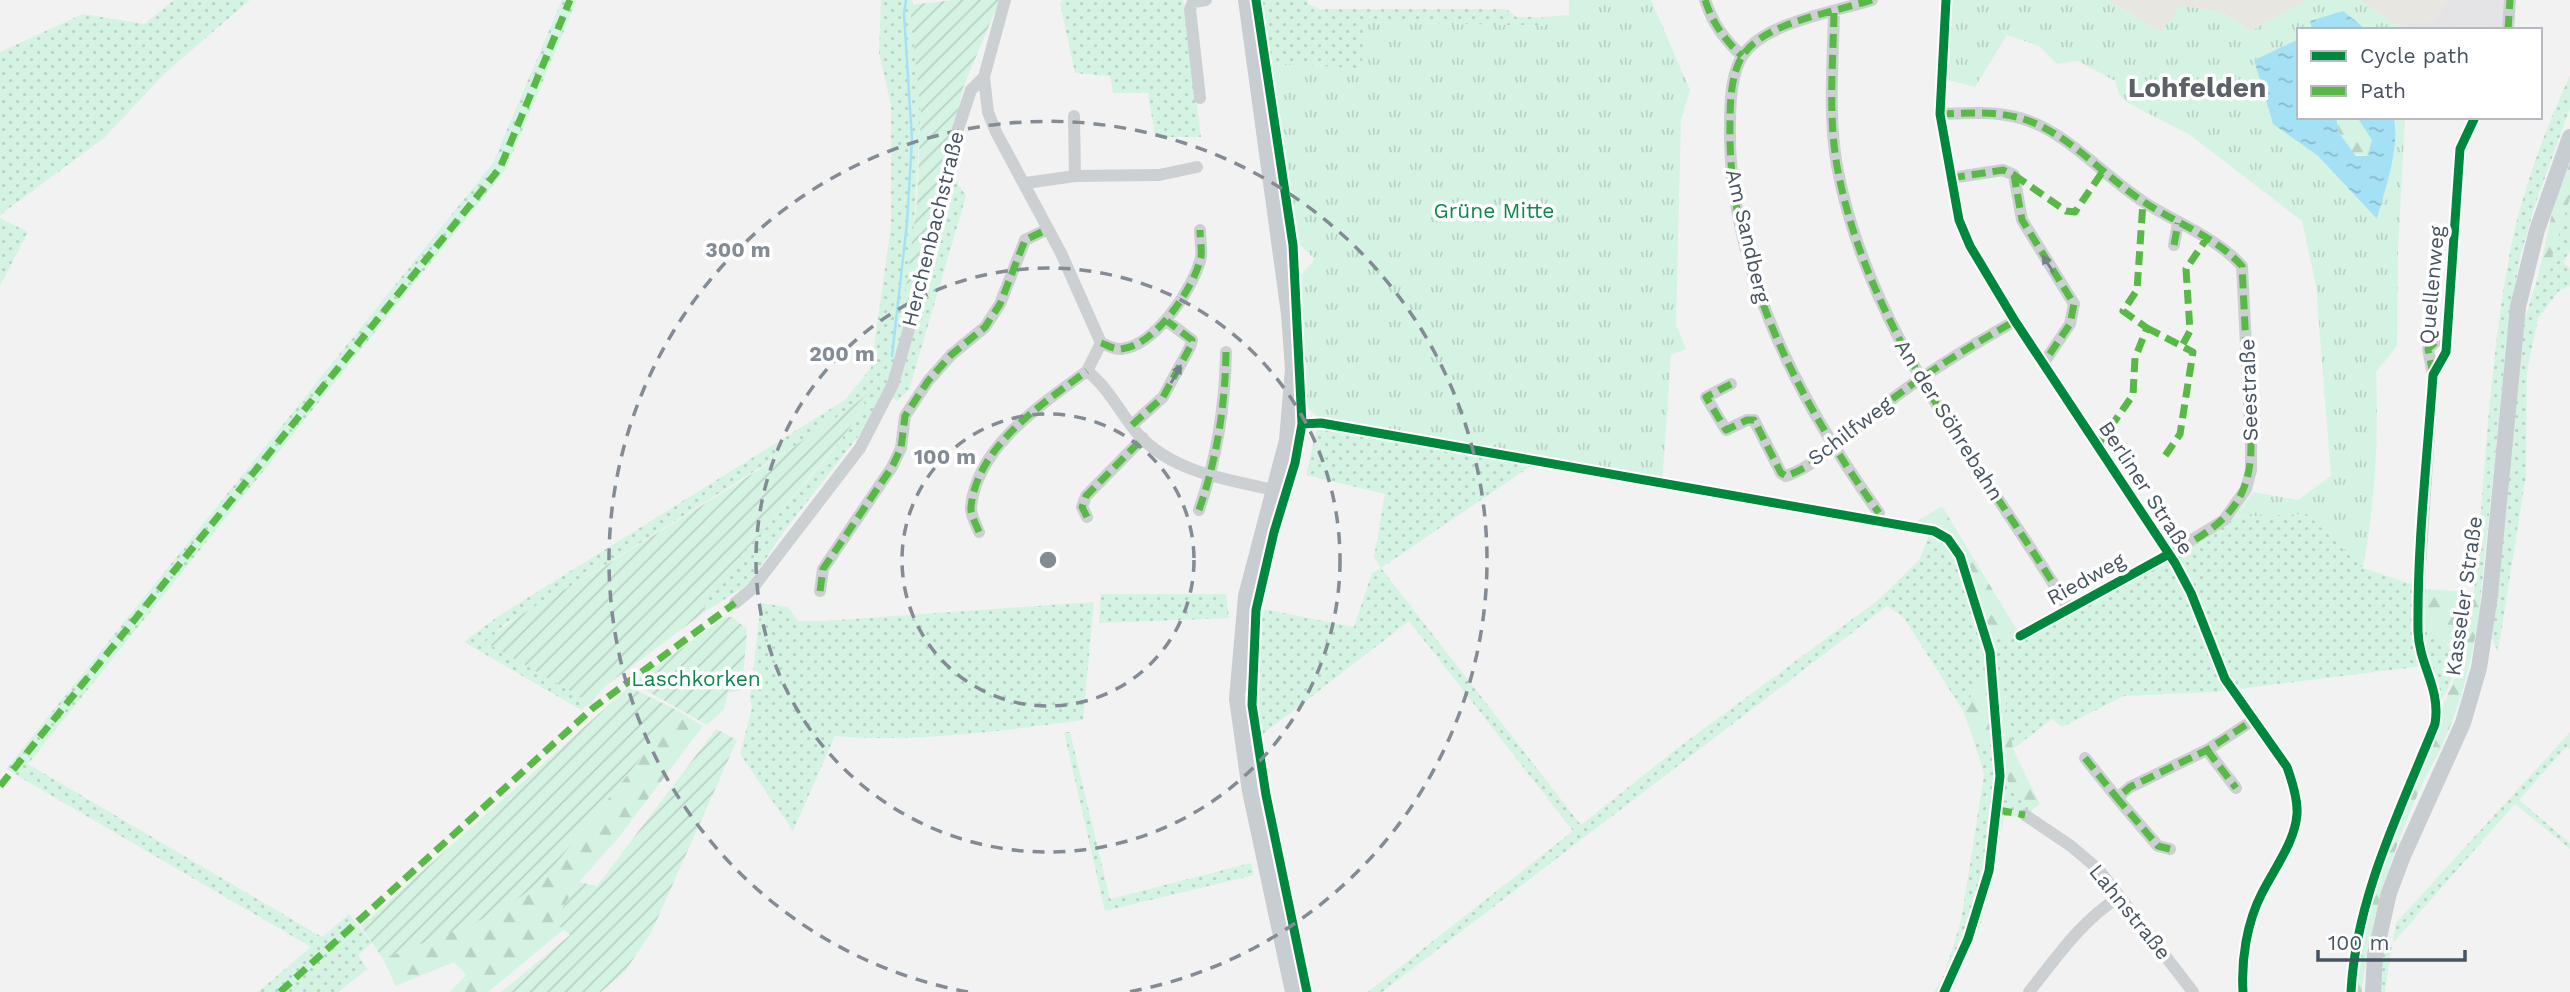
<svg xmlns="http://www.w3.org/2000/svg" width="2570" height="992" font-family="'Work Sans',sans-serif">
<defs>
<pattern id="grass-dots" width="8" height="8" patternUnits="userSpaceOnUse" patternTransform="scale(1.75)"><rect width="8" height="8" fill="#d5f3e2"/><path d="M2 2h.1M6 6h.1" fill="none" stroke="#b8d2c4" stroke-width="1.8" stroke-linecap="round"/></pattern>
<pattern id="forest-firs" width="22" height="20" patternUnits="userSpaceOnUse" patternTransform="scale(1.75)"><rect width="22" height="20" fill="#d5f3e2"/><path d="M5 1l3.5 6h-7zM16 11l3.5 6h-7z" fill="#b8d2c4"/></pattern>
<pattern id="park-tufts" width="24" height="20" patternUnits="userSpaceOnUse" patternTransform="scale(1.75)"><rect width="24" height="20" fill="#d5f3e2"/><path d="M3 7l-1-3M5 7V3M7 7l1-3M15 17l-1-3M17 17v-4M19 17l1-3" fill="none" stroke="#b8d2c4"/></pattern>
<pattern id="garden-furrows" width="10" height="10" patternUnits="userSpaceOnUse" patternTransform="scale(1.75)"><rect width="10" height="10" fill="#d5f3e2"/><path d="M-1 1l2-2M0 10L10 0M9 11l2-2" fill="none" stroke="#b8d2c4"/></pattern>
<pattern id="water-ripples" width="26" height="14" patternUnits="userSpaceOnUse" patternTransform="scale(1.75)"><rect width="26" height="14" fill="#a5e1f5"/><path d="M2 4q2-2 4 0t4 0M15 11q2-2 4 0t4 0" fill="none" stroke="#88b9ca"/></pattern>
</defs>
<rect width="100%" height="100%" fill="#f3f2f2"/>
<path fill="#e7e6e0" d="M2108,0H2307L2251,31L2220,11L2161,32Z
M2360,0H2448L2434,22L2400,28Z"/>
<path fill="#e4e3e5" d="M2448,0H2505L2503,30H2400L2411,24L2434,22Z"/>
<path fill="url(#grass-dots)" d="M174,0H250L165,73L104,138L0,215V52L83,14L144,24Z
M562,0H577L506,169L28,764L322,937L349,914L372,943L358,955L367,969L339,992H258L311,947L6,769L493,163Z
M881,0H912L921,113L909,299L945,164L966,196L909,390L897,401L884,391L864,429L782,534L750,583L706,611L702,597C739,559 773,520 808,480C830,454 855,427 867,395L823,428L578,582L505,624L486,642L591,703L581,710L464,642L500,615L845,400L871,368L891,226V105L879,53Z
M1063,0H1183L1201,137H1155L1148,93H1113L1110,76L1075,73L1060,3Z
M1259,0H1307L1308,4L1320,9H1506L1516,17H1543L1544,26L1363,22V69L1271,63L1268,61Z
M2570,75V108L2534,208L2520,258L2509,320L2481,593H2474C2485,478 2489,360 2511,247C2523,187 2545,131 2570,75Z
M2570,197V250L2563,263L2570,268V286L2560,290L2538,318L2527,371L2526,475L2498,652L2492,639L2524,322L2538,276L2547,273Z
M0,218L28,232L0,286Z
M1317,428L1535,463L1381,568L1581,825L1675,750L1878,600L1919,560L1929,536L1662,486V479L1914,523L1950,535L1964,556L1992,642L2017,630L2023,638L2183,551L2234,517L2307,514L2363,568L2426,589L2423,621C2458,651 2464,658 2442,701L2431,665L2214,692L2124,696L2062,727L2052,719L2013,749L2005,697L1982,676L1963,711L1904,618L1887,606L1382,992H1368L1573,831L1409,621L1263,734C1253,696 1253,647 1264,609L1354,627L1372,573L1381,568L1374,557L1385,494L1306,475Z
M1101,594H1226L1229,618L1099,623Z
M1094,602L1083,720C1002,731 917,743 835,736L793,831L740,754L752,708L750,698L761,603L788,607L798,621H824Z
M1064,732H1070L1110,899L1251,863L1254,875L1105,911Z
M2570,732V749L2566,747L2519,800L2570,843V849L2515,804L2392,944L2385,992H2377L2384,945L2392,944L2396,923Z
M1973,738L2003,748L2009,789L2033,809L2024,817L2004,816L1982,921L1950,992H1934L1944,975L1961,921L1984,775Z"/>
<path fill="url(#forest-firs)" d="M2336,117H2357L2372,139L2367,156L2353,154L2339,133Z
M2570,163V197L2547,273L2538,276L2555,200Z
M1942,506L2017,630L1992,642L1964,556L1950,535L1914,523Z
M2426,589L2481,593C2476,647 2464,698 2441,748C2434,763 2425,776 2419,791C2391,855 2369,922 2362,992H2354C2361,895 2405,805 2441,716C2443,699 2451,690 2456,674C2462,651 2438,634 2423,621Z
M2001,673L2013,749L2040,804L2033,809L2009,789L2003,748L1973,738L1963,711L1982,676Z
M679,711L703,726L619,837L579,882L554,922L563,930L488,992H450L466,975L454,962L396,986L383,959L500,912L542,881Z"/>
<path fill="url(#park-tufts)" d="M1569,0H1651L1690,90L1681,120L1676,325L1686,349L1671,355L1662,486L1317,428L1322,421L1307,407L1300,276L1315,259L1300,245L1271,63L1362,69L1363,22L1543,26V17L1569,15Z
M1952,0H2108L2161,32L2180,6L2220,11L2251,31L2307,0H2360L2400,28L2367,30L2343,11L2311,21L2312,30H2299V39L2254,60L2273,124L2318,156L2377,219L2396,128L2394,117H2405L2398,249L2397,346L2376,372C2379,436 2375,504 2363,568L2307,514L2234,517L2253,492L2298,500L2331,476L2316,286L2302,221L2190,135L2126,102L2119,94L2115,81L2078,61L2057,64L2039,46L2007,35L1975,87L1948,80Z"/>
<path fill="url(#garden-furrows)" d="M953,0H1000L964,85L935,210L910,300L905,297L917,201L921,113L910,5Z
M868,394C855,427 829,454 806,481C772,521 738,560 702,597L706,611L604,687L591,703L485,642C518,612 559,594 597,571C688,513 782,459 868,394Z
M725,617H732L747,629L742,690L728,693L724,709L707,725L633,683Z
M629,687L679,711L542,881L500,912L383,959L361,926Z
M716,729L737,740L651,933L625,971L601,992H501L570,935L554,922L579,882L597,886Z"/>
<path fill="url(#water-ripples)" d="M2343,11L2367,30H2312L2310,21Z
M2299,39V117H2336L2339,133L2356,156H2367L2372,140L2357,117H2394C2400,149 2385,188 2377,219L2318,156L2273,124L2254,60Z"/>
<g fill="none" stroke-linecap="round" stroke-linejoin="round">
<path stroke="#a5e1f5" stroke-width="2.5" d="M892,356L907,223L912,140L904,14L906,0"/>
<path stroke="#cdd0d3" stroke-width="12" d="M1705,0C1713,24 1724,39 1742,56
M1872,0C1835,12 1765,22 1743,55C1731,73 1730,102 1730,123C1727,265 1798,401 1879,513
M1946,0L1940,114L1959,220L1970,246L2015,321L2175,563L2191,593L2225,679L2287,767C2292,781 2298,799 2297,814C2295,842 2274,869 2262,893C2247,922 2241,959 2243,992
M1834,13C1833,64 1828,115 1837,166C1868,335 1983,466 2069,609
M2508,30L2510,0
M984,77L988,112L996,132L1061,253L1101,343L1087,371
M1200,98L1190,9L1193,2L1206,0
M1940,114C1966,113 1994,111 2020,118C2067,131 2103,176 2144,202C2176,223 2216,237 2242,266L2251,446V470L2246,489L2224,520L2169,554L2020,636
M1074,116L1075,176
M1951,178L2003,170L2014,175L2022,220L2074,304L2070,324L2043,364
M1026,183L1075,176L1159,175L1197,167
M2174,245L2178,223
M1101,343C1107,345 1115,350 1121,349C1155,346 1194,288 1201,257C1202,249 1200,239 1200,230
M1087,371C1109,388 1120,413 1138,434C1172,472 1227,480 1275,490
M2433,375L2428,349L2448,330
M1731,384L1706,397L1726,430L1747,420H1754L1781,473L1786,476C1820,465 1858,424 1887,403C1927,372 1970,346 2015,321
M1132,425L1163,397L1190,347L1192,340L1167,321
M1199,510C1217,458 1225,407 1226,352
M1087,517L1082,507L1086,496L1143,438
M979,532C976,524 970,514 971,507C977,446 1042,404 1087,371
M2419,581L2433,375L2446,352L2460,149L2475,117
M820,591L823,569L892,467L901,448L905,416L928,381L951,355L985,327L1000,304L1025,240L1048,229
M735,603L752,589L860,448L893,384L927,266L953,144L971,90L984,77L1005,0
M2207,750L2236,788
M2085,758L2117,798
M2025,815L2071,846L2098,869L2193,992
M2170,849L2158,846L2117,798L2130,787L2207,750L2252,721
M2029,992C2057,957 2081,921 2119,897"/>
<path stroke="#c8cdd1" stroke-width="16" d="M1246,0L1289,314L1293,369L1287,440L1246,596L1237,699L1250,791L1293,992
M2373,992L2375,955L2389,893L2403,856L2463,723L2479,668L2490,595L2518,307L2537,230L2570,137"/>
<path stroke="#58b947" stroke-width="7" stroke-dasharray="14 7" stroke-linecap="butt" d="M1705,0C1713,24 1724,39 1742,56
M1872,0C1835,12 1765,22 1743,55C1731,73 1730,102 1730,123C1727,265 1798,401 1879,513
M1834,13C1833,64 1828,115 1837,166C1868,335 1983,466 2069,609
M2508,30L2510,0
M1940,114C1966,113 1994,111 2020,118C2067,131 2103,176 2144,202C2176,223 2216,237 2242,266L2251,446C2251,509 2215,530 2164,557
M2014,175L2066,211L2075,212L2103,171
M1951,178L2003,170L2014,175L2022,220L2074,304L2070,324L2043,364
M2174,245L2178,223
M2147,328L2193,352L2180,434L2163,459
M1101,343C1107,345 1115,350 1121,349C1155,346 1194,288 1201,257C1202,249 1200,239 1200,230
M2183,344L2190,331L2186,269L2207,238
M2433,374L2428,349L2448,330
M1731,384L1706,397L1726,430L1747,420H1754L1781,473L1786,476C1820,465 1858,424 1887,403C1927,372 1970,346 2015,321
M1132,425L1163,397L1190,347L1192,340L1167,321
M2098,445L2133,395L2135,358L2147,328L2123,311L2137,290L2143,202
M1199,510C1217,458 1225,407 1226,352
M1087,517L1082,507L1086,496L1143,438
M979,532C976,524 970,514 971,507C977,446 1042,404 1087,371
M820,591L823,569L892,467L901,448L905,416L928,381L951,355L985,327L1000,304L1025,240L1048,229
M2207,750L2236,788
M2085,758L2117,798
M0,786L500,168L570,0
M1998,810L2025,815
M2170,849L2158,846L2117,798L2130,787L2207,750L2252,721
M280,992L593,708L735,603"/>
<defs>
<path id="cycleway" d="M1256,0L1293,245L1302,424L1295,463L1274,532L1256,610L1252,705L1266,795L1307,992
M1946,0L1940,114L1959,220L1970,246L2015,321L2175,563L2191,593L2225,679L2287,767C2292,781 2298,799 2297,814C2295,842 2274,869 2262,893C2247,922 2241,959 2243,992
M1302,424L1321,423L1934,531L1948,539L1960,556L1990,652L2000,776L1989,871L1968,939L1944,992
M2020,636L2169,554
M2351,992C2356,897 2400,811 2435,724C2441,687 2419,666 2418,631C2417,546 2427,460 2433,375L2446,352L2460,149L2475,117"/>
</defs>
<use href="#cycleway" stroke="#fff" stroke-width="13"/>
<use href="#cycleway" stroke="#00873e" stroke-width="9"/>
</g>
<defs><path id="oneway-solid" d="M-6-.8H1V-3.2L6.5 0L1 3.2V.8H-6Z" transform="scale(1.75)"/></defs>
<g fill="#757f89">
<use href="#oneway-solid" transform="translate(2048 264) rotate(-123)"/>
<use href="#oneway-solid" transform="translate(1176 374) rotate(-61)"/>
</g>
<g fill="none" stroke="#838b94" stroke-width="3.5" stroke-dasharray="12 9">
<circle cx="1048" cy="560" r="146"/>
<circle cx="1048" cy="560" r="292"/>
<path d="M968 992A439 439 0 1 1 1128 992"/>
</g>
<g text-anchor="middle" stroke-width="7" stroke-linejoin="round" paint-order="stroke">
<g font-size="21" fill="#0d864f" stroke="#fff">
<text x="1494" y="218">Grüne Mitte</text>
<text x="696" y="686">Laschkorken</text>
</g>
<g font-size="21" fill="#465361" stroke="#fff">
<text transform="translate(933 229) rotate(-76)" y="7">Herchenbachstraße</text>
<text transform="translate(1748 236) rotate(77)" y="7">Am Sandberg</text>
<text transform="translate(2432 285) rotate(-85)" y="7">Quellenweg</text>
<text transform="translate(2249 390) rotate(-92)" y="7">Seestraße</text>
<text transform="translate(1949 420) rotate(58)" y="7">An der Söhrebahn</text>
<text transform="translate(1850 431) rotate(-37)" y="7">Schilfweg</text>
<text transform="translate(2146 488) rotate(57)" y="7">Berliner Straße</text>
<text transform="translate(2086 579) rotate(-29)" y="7">Riedweg</text>
<text transform="translate(2464 596) rotate(-82)" y="7">Kasseler Straße</text>
<text transform="translate(2130 912) rotate(51)" y="7">Lahnstraße</text>
</g>
<g font-size="28" font-weight="bold" fill="#5c6167" stroke="#fff">
<text x="2197" y="97">Lohfelden</text>
</g>
</g>
<circle cx="1048" cy="560" r="10" fill="#838b94" stroke="#fff" stroke-width="3.5"/>
<g font-size="21" text-anchor="middle" font-weight="bold" fill="#838b94" stroke="#fff" stroke-width="7" stroke-linejoin="round" paint-order="stroke">
<text x="738" y="257">300 m</text>
<text x="842" y="361">200 m</text>
<text x="945" y="464">100 m</text>
</g>
<rect x="2297" y="28" width="245" height="91" fill="#ffffff" stroke="#b5bac0" stroke-width="2"/>
<rect x="2311" y="51" width="35" height="10" fill="#00873e" stroke="#b5bac0" stroke-width="2"/>
<text x="2360" y="63" font-size="21" fill="#465361">Cycle path</text>
<rect x="2311" y="86" width="35" height="10" fill="#58b947" stroke="#b5bac0" stroke-width="2"/>
<text x="2360" y="98" font-size="21" fill="#465361">Path</text>
<path d="M2318 950v10h147v-10" fill="none" stroke="#465361" stroke-width="3.5"/>
<text x="2328" y="950" font-size="21" fill="#465361" stroke="#ffffff" stroke-width="5" paint-order="stroke">100 m</text>
</svg>
